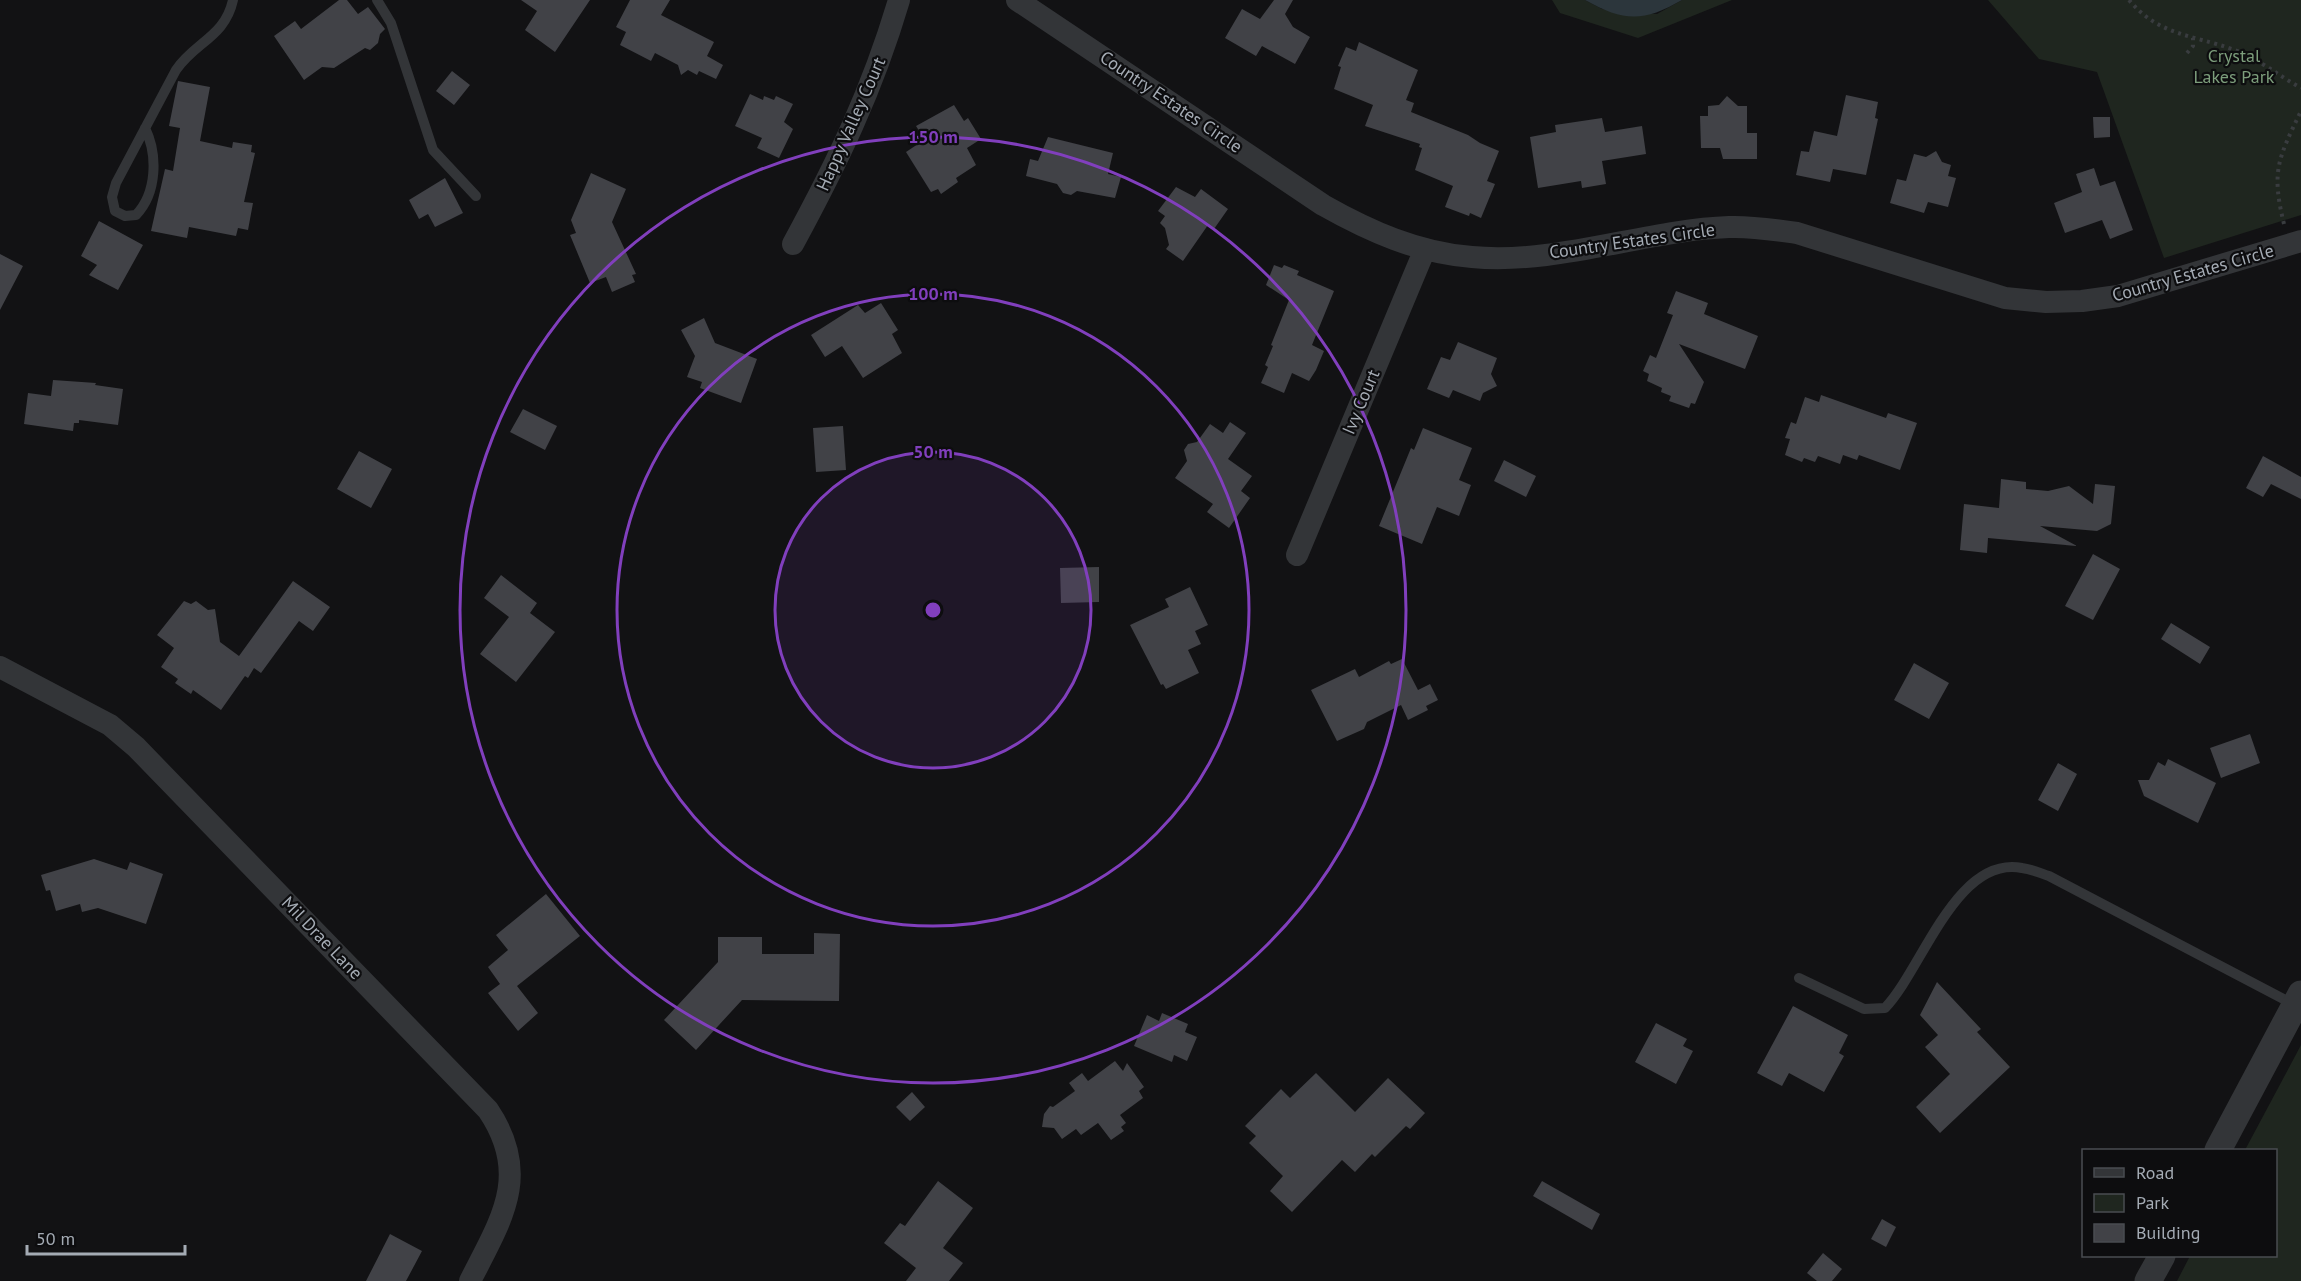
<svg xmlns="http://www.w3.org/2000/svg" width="2301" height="1281" font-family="'PT Sans',sans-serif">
<rect width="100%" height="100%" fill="#121214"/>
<path fill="#1f261f" d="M1552,0H1585L1602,9L1657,14L1682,0H1732L1638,38L1560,13Z
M1988,0H2301V215L2164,258L2097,72L2039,59Z
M2301,1045V1281H2177L2190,1256H2276V1150H2245Z"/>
<path fill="#2c363c" d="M1585,0H1682C1644,22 1624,22 1585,0Z"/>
<path fill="#414247" d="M339,0H347L358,14L368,7L385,29L380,34L378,43L370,50L365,48L334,68L322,67L304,80L274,36L295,21L301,29Z
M521,0H590L555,52L525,30L537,11Z
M630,0H670L661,15L714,42L707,56L723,65L716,79L699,71L697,75L688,70L681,75L678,65L655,53L651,61L620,45L626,32L616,27Z
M1274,0H1293L1285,14L1293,27L1310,37L1295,64L1262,46L1256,56L1225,38L1242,9L1260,19Z
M1359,42L1418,70L1406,100L1414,103L1411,112L1468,135L1480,143L1499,151L1487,181L1495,184L1481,218L1470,213L1469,216L1445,207L1453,186L1415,170L1422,148L1419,147L1420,144L1365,126L1373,105L1334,89L1341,67L1338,66L1346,47L1356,51Z
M452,71L470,85L454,105L436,91Z
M178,81L210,87L200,141L232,148L233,142L252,145L251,152L255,153L244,202L253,203L248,230L238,228L236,236L189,227L187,238L151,231L165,169L173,171L180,128L169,126Z
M750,94L763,100L764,96L774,100L776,96L793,104L784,122L793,129L779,158L757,148L762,138L735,126Z
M1846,95L1878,102L1875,118L1878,119L1866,175L1833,169L1830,182L1796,175L1801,151L1809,152L1814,131L1837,136Z
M1727,96L1738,106H1747V133H1757V159H1723L1720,148H1701L1700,116H1708V106L1719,105Z
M954,105L964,121L968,118L981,139L967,148L976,165L956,178L958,182L941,194L938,189L931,192L906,152L918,144L916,141L923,137L916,126Z
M2093,117H2110V137L2094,138Z
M1602,118L1605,132L1642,126L1646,154L1602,161L1606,184L1582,188L1581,181L1538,188L1530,137L1556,132L1555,125Z
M1048,137L1113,153L1108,174L1121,177L1115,198L1077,191L1071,195L1063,193L1057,184L1026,176L1030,159L1038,161Z
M1936,151L1942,162L1951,165L1948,176L1956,178L1948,207L1928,202L1924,213L1890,203L1897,179L1906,181L1914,154L1926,157Z
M2094,168L2100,186L2115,181L2133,230L2110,239L2102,220L2065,233L2054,203L2082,192L2076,174Z
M591,173L626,189L612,222L636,274L632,275L635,282L612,292L606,277L590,283L570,235L576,233L571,220Z
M445,178L463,213L435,227L428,214L419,219L409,200Z
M1176,187L1195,197L1201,189L1228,209L1214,229L1208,225L1183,261L1166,249L1169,245L1165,228L1160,223L1165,216L1158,211Z
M99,221L143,245L118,290L89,275L97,265L81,256Z
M0,254L23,266L0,310Z
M1274,265L1282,268L1284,265L1299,271L1297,275L1334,291L1312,345L1324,351L1316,370L1309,381L1292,373L1284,393L1261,383L1268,367L1265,365L1273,346L1271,345L1289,300L1266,285Z
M1676,291L1708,303L1704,314L1758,336L1745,369L1679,344L1704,382L1695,404L1691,403L1689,408L1669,401L1671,396L1661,392L1662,388L1647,381L1649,374L1643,371L1650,355L1656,358L1673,315L1667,313Z
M881,303L898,330L892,334L902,353L863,378L842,346L825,357L811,335L858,305L865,313Z
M704,318L715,343L757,359L741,403L700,388L702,382L687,377L695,356L681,330Z
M1458,342L1497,358L1491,374L1497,386L1483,393L1480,401L1453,390L1449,398L1427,389L1441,357L1450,360Z
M53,380L96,383L95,385L123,389L118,425L79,420V423H74L73,431L24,424L28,393L51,396Z
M1821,395L1886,418L1888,413L1917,423L1900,470L1859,455L1857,460L1843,455L1840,464L1818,456L1815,462L1804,458L1802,462L1785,455L1790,439L1785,438L1791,422L1796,424L1805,397L1819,402Z
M523,409L557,426L545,450L510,432Z
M1230,422L1246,433L1228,459L1252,476L1241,491L1250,498L1229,528L1207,512L1213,504L1175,478L1187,461L1184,450L1188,444L1197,442L1210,424L1223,433Z
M843,426L846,470L816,472L813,428Z
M1423,428L1472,448L1459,480L1471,485L1459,516L1437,507L1422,544L1379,526L1411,448L1414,450Z
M359,451L392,469L371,508L337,489Z
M2263,456L2301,477V499L2271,484L2263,497L2246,488Z
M1504,460L1536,476L1526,497L1494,481Z
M2001,479L2026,482V489L2048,491L2069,486L2093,504L2095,484L2115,486L2111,524L2097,531L2040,526L2077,546L1988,538L1987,553L1960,550L1964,504L1999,508Z
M2093,554L2120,569L2093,620L2065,606Z
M1099,567V602L1061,603L1060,568Z
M501,575L537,603L530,613L555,632L516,682L480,654L509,617L484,598Z
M293,581L330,607L313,631L299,621L261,673L254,668L248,678L245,676L221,710L193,690L191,694L175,683L178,679L161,667L174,648L157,635L184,601L191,604L196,601L208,610L215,609L220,642L239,656Z
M1190,587L1208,625L1195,631L1201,644L1188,650L1199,673L1166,689L1163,684L1161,685L1130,625L1169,607L1165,599Z
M2171,623L2210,647L2200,664L2161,639Z
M1402,659L1418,690L1430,684L1438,700L1426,706L1428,710L1408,720L1401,705L1367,722L1364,729L1337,741L1311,690L1355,669L1359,677L1389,661L1391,664Z
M1914,663L1949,683L1929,719L1894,700Z
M2250,734L2260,763L2221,778L2210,748Z
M2168,759L2216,783L2198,823L2144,796L2138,780H2149L2158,762L2165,766Z
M2058,763L2077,774L2058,811L2038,800Z
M94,859L127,870L130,862L163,874L146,924L98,908L82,912L80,904L56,911L50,890L46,891L41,875Z
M546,894L580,936L517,986L538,1013L518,1031L488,993L500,984L488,967L508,950L496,935Z
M814,933L840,934L839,1001L742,1000L696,1050L664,1020L718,962V937H762V954H814Z
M1937,982L1981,1029L1977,1032L2010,1067L1940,1133L1916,1107L1950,1074L1925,1047L1938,1035L1920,1015Z
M1793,1006L1848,1035L1839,1053L1844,1056L1824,1092L1789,1073L1782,1086L1757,1073Z
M1162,1013L1188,1024L1185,1032L1197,1037L1187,1061L1174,1055L1172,1062L1134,1046L1147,1015L1159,1021Z
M1656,1023L1687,1039L1683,1046L1693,1051L1676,1084L1635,1062Z
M1115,1061L1123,1071L1127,1063L1144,1087L1139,1091L1143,1098L1120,1115L1126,1123L1121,1127L1124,1131L1111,1140L1098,1123L1081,1135L1076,1129L1062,1139L1054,1128L1042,1127L1044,1114L1050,1106L1053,1107L1075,1091L1069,1083L1082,1073L1088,1081Z
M1316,1073L1355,1112L1388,1078L1425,1113L1410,1129L1406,1126L1375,1157L1372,1154L1355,1172L1342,1160L1292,1212L1270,1191L1283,1176L1249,1143L1256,1136L1245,1126L1281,1089L1290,1098Z
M912,1092L925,1107L910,1121L896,1107Z
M938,1181L973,1208L943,1248L963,1263L949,1281H906L916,1268L884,1243L900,1223L905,1226Z
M1542,1181L1600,1214L1592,1230L1533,1196Z
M1882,1219L1896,1227L1886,1247L1871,1239Z
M390,1234L422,1251L406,1281H366Z
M1823,1253L1842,1269L1832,1281H1817L1807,1273Z"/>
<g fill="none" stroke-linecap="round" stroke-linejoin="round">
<path stroke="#393c3f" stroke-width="4" stroke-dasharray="3 4.5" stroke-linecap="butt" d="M2129,0C2158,35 2192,35 2232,49C2256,57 2279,76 2301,88
M2187,53L2193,46V38
M2284,224C2271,171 2278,159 2301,111"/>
<path stroke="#333538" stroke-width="10" d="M377,0L391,23L433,150L476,196
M145,128C158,155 157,193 136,215L125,216L115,211L112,197L116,183L176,70C195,42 225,37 233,0
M1799,978L1864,1009L1885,1008C1922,970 1956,855 2022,868C2031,869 2040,873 2049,876L2295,1005"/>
<path stroke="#333538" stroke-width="22" d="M1017,0L1323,205C1369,231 1418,253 1472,257C1557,265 1645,230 1729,227C1752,226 1775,230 1797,233L2005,298L2046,302L2082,301L2118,296L2301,241
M793,244C838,161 872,91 899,0
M1297,555L1425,249
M0,667L110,725L136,747L488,1110C532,1175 501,1220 470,1281"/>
<path stroke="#333538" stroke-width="27" d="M2218,1150L2301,994
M2148,1281L2162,1256"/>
</g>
<circle cx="933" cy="610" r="158" fill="#813fbd" fill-opacity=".12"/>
<g fill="none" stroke="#813fbd" stroke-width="3">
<circle cx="933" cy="610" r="158"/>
<circle cx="933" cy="610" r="316"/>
<circle cx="933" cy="610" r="473"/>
</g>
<g text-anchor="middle" stroke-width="4.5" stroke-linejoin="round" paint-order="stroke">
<g font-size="18" fill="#7d9e7c" stroke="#0d0d0f">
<text x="2234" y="62">Crystal<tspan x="2234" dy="21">Lakes Park</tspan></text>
</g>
<g font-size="18" fill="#a4abb4" stroke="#0d0d0f">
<text transform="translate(1171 102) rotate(34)" y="6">Country Estates Circle</text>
<text transform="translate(851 124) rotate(-66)" y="6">Happy Valley Court</text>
<text transform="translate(1632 241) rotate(-8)" y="6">Country Estates Circle</text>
<text transform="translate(2193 273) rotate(-16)" y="6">Country Estates Circle</text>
<text transform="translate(1361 402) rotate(-67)" y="6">Ivy Court</text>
<text transform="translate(322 938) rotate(46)" y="6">Mil Drae Lane</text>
</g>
</g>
<circle cx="933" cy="610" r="9" fill="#813fbd" stroke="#0d0d0f" stroke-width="3"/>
<g font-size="18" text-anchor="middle" font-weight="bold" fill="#813fbd" stroke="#0d0d0f" stroke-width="4.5" stroke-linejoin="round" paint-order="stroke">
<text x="933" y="143">150 m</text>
<text x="933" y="300">100 m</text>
<text x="933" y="458">50 m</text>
</g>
<rect x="2082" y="1149" width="195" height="108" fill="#0d0d0f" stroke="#494c51" stroke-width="1.5"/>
<rect x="2094" y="1168" width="30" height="9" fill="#333538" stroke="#494c51" stroke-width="1.5"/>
<text x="2136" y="1179" font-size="18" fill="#a4abb4">Road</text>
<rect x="2094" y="1194" width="30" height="18" fill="#1f261f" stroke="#494c51" stroke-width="1.5"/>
<text x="2136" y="1209" font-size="18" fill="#a4abb4">Park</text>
<rect x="2094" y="1224" width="30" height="18" fill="#414247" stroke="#494c51" stroke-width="1.5"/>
<text x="2136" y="1239" font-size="18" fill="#a4abb4">Building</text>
<path d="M27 1245v9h158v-9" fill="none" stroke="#a4abb4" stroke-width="3"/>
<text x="36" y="1245" font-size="18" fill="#a4abb4" stroke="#0d0d0f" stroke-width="4.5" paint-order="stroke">50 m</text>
</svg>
